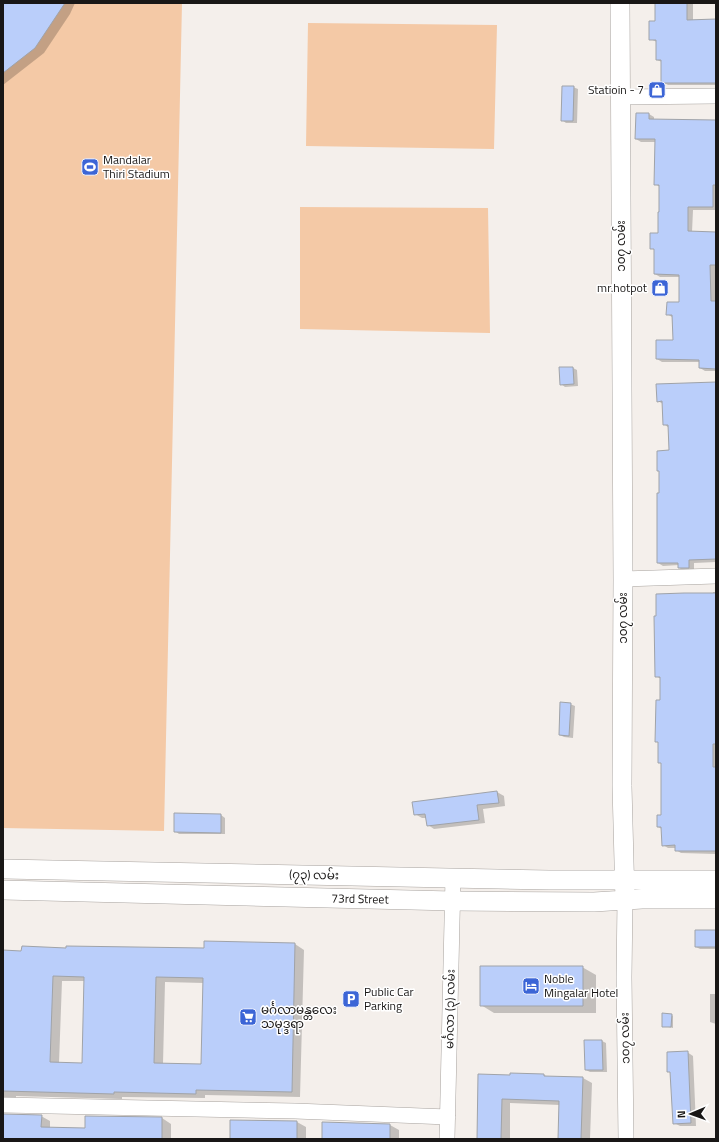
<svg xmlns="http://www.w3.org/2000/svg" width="719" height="1142" font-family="'Titillium Web','Noto Sans Myanmar',sans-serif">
<rect width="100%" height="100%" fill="#f4efeb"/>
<path fill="#f4c9a6" d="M3,3H182L164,831L3,828Z
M308,23L497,25L494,149L306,146Z
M300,207L488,208L490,333L300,329Z"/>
<path fill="#0003" fill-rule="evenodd" d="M3,3H75L70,14L44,53L3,85Z
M656,3H693V21L716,20V85H668L662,82V62L657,60V42L650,39L656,22Z
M573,87L578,89L577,123H566L562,120Z
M649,114L654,117V120L716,121V210H693L692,232L716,233V267H715L716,371H705L700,368V362H662L657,359L674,341L672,317L667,314L680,303V277H660L655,274V250L651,248L659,234L660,213V187L655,184L656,142H641L636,139Z
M573,368L577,370L578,386L565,387L561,384Z
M716,383V562L694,563V570L685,571L679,568V565L663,566L658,563L660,494L670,451L669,428L664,424L663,404L658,401Z
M713,592H716V854L681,853L676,850V848H668L663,845L662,829L658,827L662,816V764L659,762V743L656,741L661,701V679L656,676L713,594Z
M570,704L575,706L573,738L564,737L560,735Z
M497,792L504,796L505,806L483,809L485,823L434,829L428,825L427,818H422L415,814L414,802Z
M221,815L225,818V834H179L175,831Z
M716,931V949H700L696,947Z
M295,944L304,950L300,1097L205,1095V1098L122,1097V1099L16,1096V1101L3,1110V951L22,952L67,949L205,950ZM62,981H85L83,1064L59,1063ZM165,982L204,983L202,1065L163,1064Z
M582,967L596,975V1013H494L481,1005Z
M710,994H716V1024L710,1022Z
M672,1015L673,1016V1028L663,1026Z
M602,1041L606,1043L607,1072H590L586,1070Z
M687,1052L693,1056L696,1126H680L674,1123Z
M511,1074L544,1075L548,1077L583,1078L592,1083L590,1139H559L560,1105L510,1103V1139H478Z
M3,1112L4,1115L41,1116L50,1121V1128L86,1129V1117L162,1118L171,1124V1139H3Z
M297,1122L306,1127V1139H231Z
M390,1125L399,1130V1139H323Z"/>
<path fill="#bacefa" stroke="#a0a3a8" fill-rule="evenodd" d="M3,3H65L35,48L3,73Z
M655,3H687V20L716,19V83H661V60H656V40H649V21H655Z
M562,86H574L573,121H561Z
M636,113H649V119L716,120V185H713V207H688V231L716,232V265H710L711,301H716V369L699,368V360L656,359V340H673L672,315H666L667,302H679V275L654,274V249H650V233H658V212H659V185H654L655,139H635Z
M559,367H573L574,384L560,385Z
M716,382V559L689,560V568H678V563H657V493H659V471H657V451L669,450L668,425H663L662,401L657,402L656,384Z
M684,593H716V744H713V767H716V851H675V845L662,846L661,827H657V815H661V763H658V742H655L656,700H660V677H655L654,616H656V594Z
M560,702L571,703L569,736L559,735Z
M497,791L499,803L477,805L479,820L427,826L425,814L414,815L412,802Z
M174,813L221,814V833L174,832Z
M695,930H716V947H695Z
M204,941L295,943L292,1092L196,1090V1094L114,1092V1094L3,1091V950L21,951L22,946L66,948V946L204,948ZM53,976L84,977L82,1063L50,1062ZM156,977L203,978L201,1064L154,1063Z
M480,966H583V1006H480Z
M662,1013L672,1014L671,1027H662Z
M584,1040H602L603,1070H585Z
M688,1051L691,1123L673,1124L670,1072H667V1052Z
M510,1073L544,1074V1076L583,1077L581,1139H558L559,1101L502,1099L501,1139H477L478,1074L510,1075Z
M3,1114L42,1115L41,1127L85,1128V1116L162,1117V1139H3Z
M230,1120L297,1121V1139H230Z
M322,1122L390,1124V1139H322Z"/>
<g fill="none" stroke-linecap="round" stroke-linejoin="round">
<defs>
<path id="minor" d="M620,97L716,96
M623,579L716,576
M625,900L624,977L626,1139
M3,1105L295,1111L448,1117
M447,1139L453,878"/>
<path id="major" d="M620,3L623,579L622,786L625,900
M3,869L549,880H716
M3,890L453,901L594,902L642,899H716"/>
</defs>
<use href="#minor" stroke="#a8a39f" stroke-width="16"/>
<use href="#major" stroke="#a8a39f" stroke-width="20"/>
<use href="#minor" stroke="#fff" stroke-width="15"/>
<use href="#major" stroke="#fff" stroke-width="19"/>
</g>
<defs>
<symbol id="shop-square" viewBox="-11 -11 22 22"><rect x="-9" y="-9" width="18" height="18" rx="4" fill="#3c65d6" stroke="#fff"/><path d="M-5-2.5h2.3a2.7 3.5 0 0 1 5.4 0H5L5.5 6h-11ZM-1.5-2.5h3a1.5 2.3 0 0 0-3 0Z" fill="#fff"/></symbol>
<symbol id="stadium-square" viewBox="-11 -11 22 22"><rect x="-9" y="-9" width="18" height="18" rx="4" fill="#3c65d6" stroke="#fff"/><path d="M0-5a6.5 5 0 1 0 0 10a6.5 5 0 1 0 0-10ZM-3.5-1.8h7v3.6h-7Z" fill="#fff"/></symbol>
<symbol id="hotel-square" viewBox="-11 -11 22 22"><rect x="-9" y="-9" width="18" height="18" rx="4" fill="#3c65d6" stroke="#fff"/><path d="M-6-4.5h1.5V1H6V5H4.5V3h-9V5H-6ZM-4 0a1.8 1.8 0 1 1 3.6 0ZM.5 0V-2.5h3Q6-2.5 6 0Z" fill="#fff"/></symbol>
<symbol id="parking-square" viewBox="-11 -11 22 22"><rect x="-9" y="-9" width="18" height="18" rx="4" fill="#3c65d6" stroke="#fff"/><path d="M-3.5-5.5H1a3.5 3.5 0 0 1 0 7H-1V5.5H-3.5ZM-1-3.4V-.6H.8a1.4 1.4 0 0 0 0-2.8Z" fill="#fff"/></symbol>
<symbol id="supermarket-square" viewBox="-11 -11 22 22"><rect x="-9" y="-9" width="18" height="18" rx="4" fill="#3c65d6" stroke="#fff"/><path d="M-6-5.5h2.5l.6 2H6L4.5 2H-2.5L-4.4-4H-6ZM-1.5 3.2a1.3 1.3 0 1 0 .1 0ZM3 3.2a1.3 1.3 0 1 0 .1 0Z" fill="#fff"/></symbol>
</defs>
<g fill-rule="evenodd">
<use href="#shop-square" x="647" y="80" width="20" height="20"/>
<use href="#stadium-square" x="80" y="157" width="20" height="20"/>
<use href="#shop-square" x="650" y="278" width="20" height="20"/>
<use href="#hotel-square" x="521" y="976" width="20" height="20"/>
<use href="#parking-square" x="341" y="989" width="20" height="20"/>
<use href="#supermarket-square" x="238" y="1007" width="20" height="20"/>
</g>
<g text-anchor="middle" stroke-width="3" stroke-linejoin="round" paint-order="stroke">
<g font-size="12" fill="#191716" stroke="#fff" text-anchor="start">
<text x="644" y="94" text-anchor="end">Statioin - 7</text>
<text x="103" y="164">Mandalar<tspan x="103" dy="14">Thiri Stadium</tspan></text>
<text x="647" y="292" text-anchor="end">mr.hotpot</text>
<text x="544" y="983">Noble<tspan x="544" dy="14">Mingalar Hotel</tspan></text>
<text x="364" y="996">Public Car<tspan x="364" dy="14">Parking</tspan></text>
<text x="261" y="1014">မင်္ဂလာမန္တလေး<tspan x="261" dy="14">သမုဒ္ဒရာ</tspan></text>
</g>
<g font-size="12" fill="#191716" stroke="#fff">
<text transform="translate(621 246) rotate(-90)" y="4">၁၀၇ လမ်း</text>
<text transform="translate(623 618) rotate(-90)" y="4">၁၀၇ လမ်း</text>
<text transform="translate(314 875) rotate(1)" y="4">(၇၃) လမ်း</text>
<text transform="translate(360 899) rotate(1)" y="4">73rd Street</text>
<text transform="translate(450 1009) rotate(-89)" y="4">မင်္ဂလာ (၃) လမ်း</text>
<text transform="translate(625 1038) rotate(-91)" y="4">၁၀၇ လမ်း</text>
</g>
</g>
<rect width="719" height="1142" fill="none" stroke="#191716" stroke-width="8"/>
<g transform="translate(691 1114) rotate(268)" stroke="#ffffff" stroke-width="3" paint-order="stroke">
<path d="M0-3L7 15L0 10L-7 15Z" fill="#191716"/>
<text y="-6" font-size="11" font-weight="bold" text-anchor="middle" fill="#191716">N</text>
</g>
</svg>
